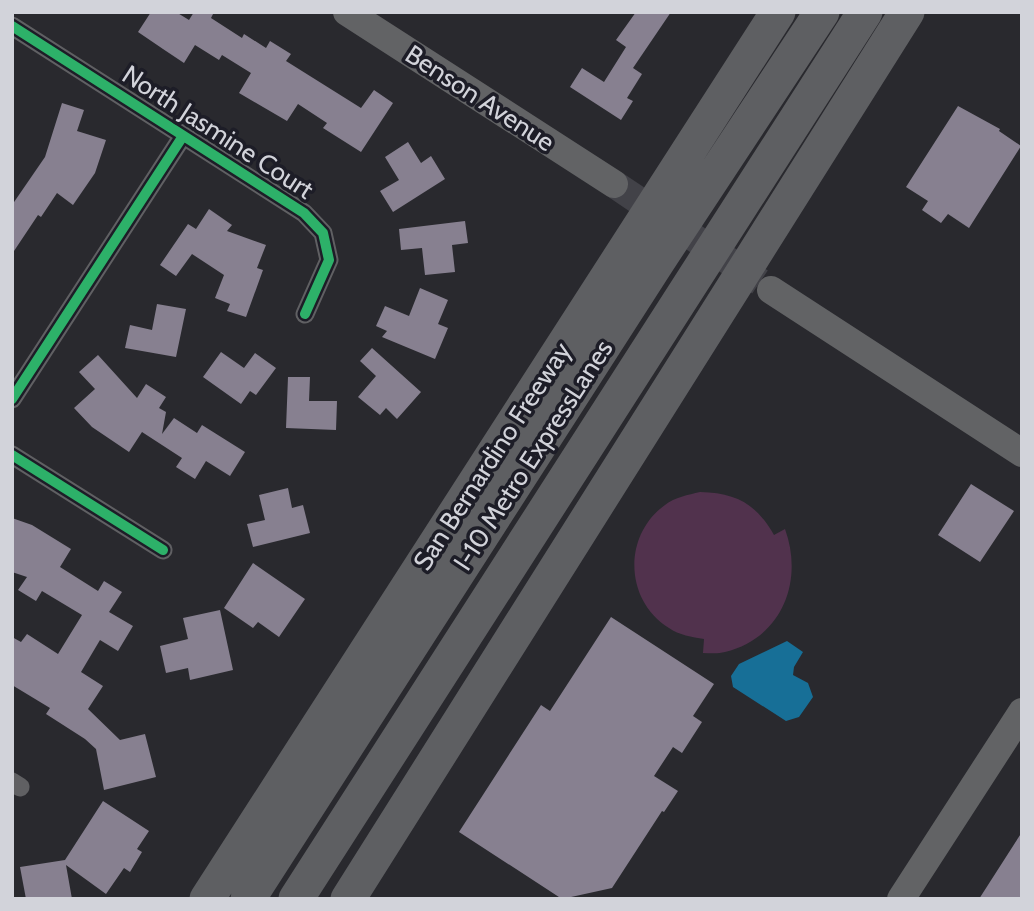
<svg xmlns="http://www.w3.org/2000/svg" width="1034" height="911" font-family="Cabin,sans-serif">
<rect width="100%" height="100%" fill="#29292e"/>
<path fill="#51324d" d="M700,492C737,493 756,504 774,535L785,529C804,581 782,638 725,652C718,654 710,653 703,653L704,639C692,637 679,635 669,628C624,600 623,535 665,505C675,497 688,495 700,492Z"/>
<path fill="#176f97" d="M787,641L803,652L794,667L793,675L808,683L813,697L799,717L786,721L733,687L731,676L739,664Z"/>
<path fill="#878090" d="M151,12H176L189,20L194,12H214L211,18L242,38L244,34L266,48L270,41L291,54L286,61L361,108L374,90L393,103L361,152L323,128L327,123L298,104L287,121L239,93L251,73L222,55L219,60L195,45L184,63L163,49L138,32Z
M636,12H671L633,68L642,74L627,98L633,101L621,120L570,87L582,68L604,82L626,47L616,40Z
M62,103L84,110L77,131L106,140L95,173L73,205L57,193L41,217L38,215L12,254V205L45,157Z
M958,106L1000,129L999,131L1021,146L969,228L948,214L941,223L922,210L928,201L906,187Z
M408,142L421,163L431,156L445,179L393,212L380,191L399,180L385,157Z
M209,209L232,225L227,231L266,245L257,268L263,270L246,317L227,311L230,304L215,298L224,275L192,254L176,276L160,265L188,224L196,229Z
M465,221L468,243L452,245L455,272L425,275L422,248L401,250L399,229Z
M420,288L448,300L438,324L448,328L435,359L382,337L387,331L376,326L385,306L409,316Z
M157,304L186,309L176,357L125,348L130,325L152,330Z
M372,348L421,392L397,419L386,408L380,415L358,397L376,376L360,361Z
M221,352L244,368L255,353L276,368L256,395L250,391L241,404L203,377Z
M98,355L137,398L146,384L166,397L159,408L166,412L162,434L174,418L197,433L202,425L245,452L230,476L206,461L195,479L176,467L182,458L142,432L129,452L92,427L74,408L95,389L79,372Z
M288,377H310L309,401H337L336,430L286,428Z
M971,484L1014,511L980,562L938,535Z
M288,488L292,508L303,505L310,533L253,547L247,524L265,520L259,495Z
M12,518L32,525L71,549L60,567L98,591L104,581L122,592L109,612L133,626L118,651L100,640L81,672L103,686L88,709L120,740L145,734L156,777L104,790L96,749L85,739L46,714L50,708L12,685V637L21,642L27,634L58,654L82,615L42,591L36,601L18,590L27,577L12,572Z
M253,563L305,599L279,637L258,622L253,628L224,608Z
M220,610L233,670L190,680L188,668L166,673L160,646L188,639L183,618Z
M611,617L714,684L693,716L702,722L682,753L673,747L654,776L678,791L664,812L662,811L612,888L562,899L459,832L541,705L550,711Z
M103,801L149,831L137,849L142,852L130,872L124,868L106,894L66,865L72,899H26L20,867L65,860Z
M1022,832V899H979Z"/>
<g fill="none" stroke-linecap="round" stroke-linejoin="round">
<path stroke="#424248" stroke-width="28" stroke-dasharray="28 14" stroke-linecap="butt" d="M614,184L760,282"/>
<path stroke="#606063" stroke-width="19" d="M12,26L304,213L323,233L329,260L305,314
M12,399L183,136
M12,455L163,550
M12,782L20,787"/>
<path stroke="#626365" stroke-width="28" d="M347,12L614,184
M771,290L1022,453
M901,899L1022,712"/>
<path stroke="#5e5f62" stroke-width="35" d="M207,899L778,12
M248,899L658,261L822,12
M296,899L865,12
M348,899L907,12"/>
<defs>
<path id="cycleway" d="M12,26L304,213L323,233L329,260L305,314
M12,399L183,136
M12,455L163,550"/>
</defs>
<use href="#cycleway" stroke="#1d1d27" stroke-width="15"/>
<use href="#cycleway" stroke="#2db169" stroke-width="10"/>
</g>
<g text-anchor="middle" stroke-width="7" stroke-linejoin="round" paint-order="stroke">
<g font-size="26" fill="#d2d3da" stroke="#1d1d27">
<text transform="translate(480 98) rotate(33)" y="9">Benson Avenue</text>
<text transform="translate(218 132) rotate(33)" y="9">North Jasmine Court</text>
<text transform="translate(533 455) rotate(-57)" y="9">I-10 Metro ExpressLanes</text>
<text transform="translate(492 456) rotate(-57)" y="9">San Bernardino Freeway</text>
</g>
</g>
<rect width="1034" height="911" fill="none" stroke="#d2d3da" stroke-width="28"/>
</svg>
